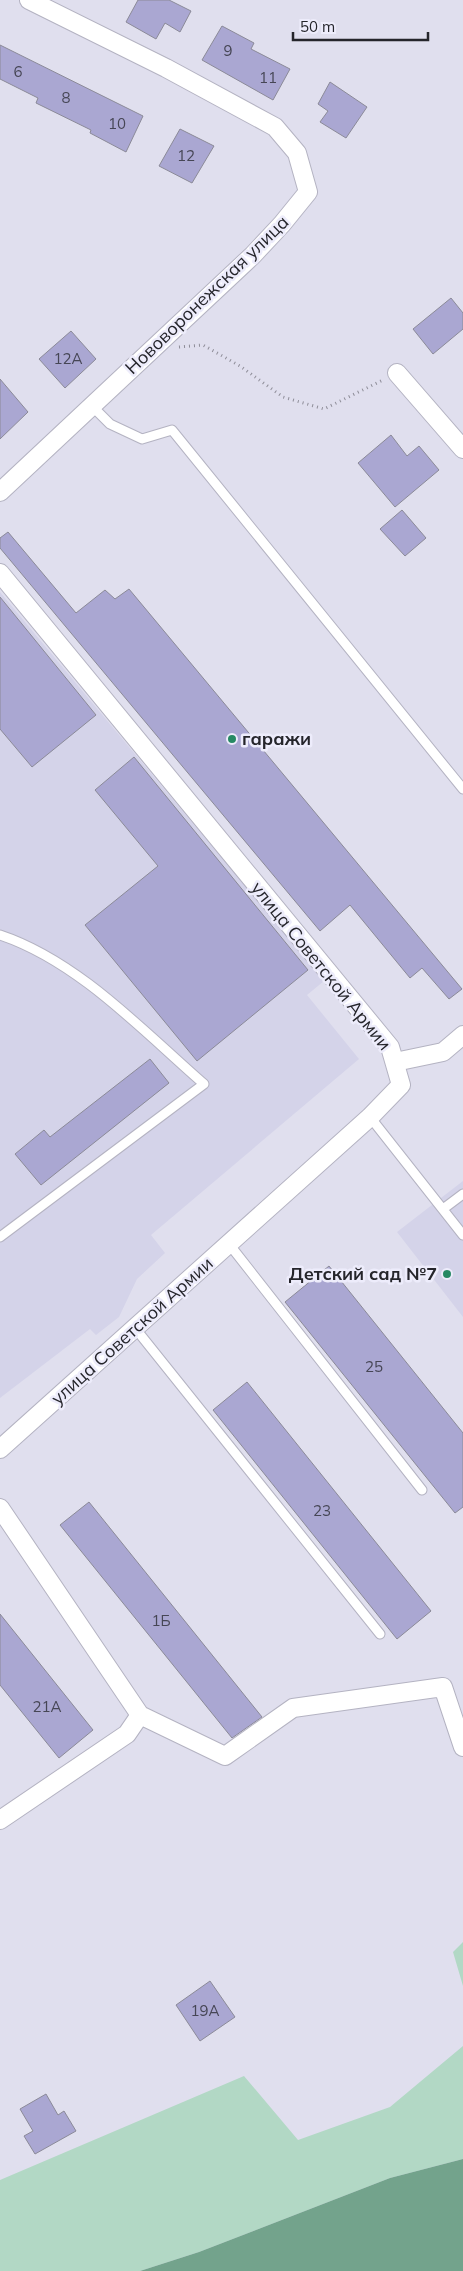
<svg xmlns="http://www.w3.org/2000/svg" width="463" height="2271" font-family="Mulish,sans-serif">
<rect width="100%" height="100%" fill="#e0dfee"/>
<path fill="#d4d3e9" d="M0,592L324,981L307,995L359,1059L151,1235L165,1253L137,1279L119,1317L96,1335L90,1329L0,1398Z
M463,1181V1317L397,1232Z"/>
<path fill="#b2d8c5" d="M463,1942V1986L453,1952Z
M463,2046V2159L390,2178L199,2252L140,2271H0V2180L244,2076L298,2140L390,2107Z"/>
<path fill="#73a38c" d="M463,2159V2271H140L199,2252L390,2178Z"/>
<path fill="#aaa7d2" stroke="#8b8a98" d="M138,0H169L191,11L180,32L165,23L156,39L126,22Z
M222,26L254,43L251,49L290,69L273,100L202,60Z
M0,45L143,116L126,152L90,133L91,130L36,103L38,98L0,79Z
M330,82L367,107L346,138L320,122L328,111L318,104Z
M180,129L214,146L192,183L159,166Z
M451,298L463,313V329L433,354L413,329Z
M71,331L96,359L65,388L39,359Z
M0,379L28,412L0,439Z
M391,435L407,456L419,446L439,470L395,507L358,463Z
M402,510L426,538L405,556L380,529Z
M8,532L76,613L105,590L115,599L129,589L462,989L449,999L422,968L410,978L350,905L320,931L0,548V538Z
M0,597L96,715L32,767L0,729Z
M134,757L308,970L197,1061L85,925L158,866L95,790Z
M150,1059L169,1083L41,1185L15,1154L44,1130L50,1137Z
M329,1266L463,1433V1507L455,1513L285,1302Z
M247,1382L431,1611L397,1639L213,1410Z
M89,1502L262,1717L232,1738L60,1525Z
M0,1614L93,1730L59,1758L0,1685Z
M210,1981L235,2017L200,2041L176,2005Z
M46,2094L58,2115L64,2111L76,2131L35,2154L24,2136L33,2131L20,2109Z"/>
<g fill="none" stroke-linecap="round" stroke-linejoin="round">
<defs>
<path id="service" d="M92,406L110,424L142,439L172,430L463,789
M0,935C78,961 143,1031 204,1084L0,1237
M370,1117L463,1235
M443,1209L463,1194
M229,1244L422,1490
M135,1328L380,1634"/>
<path id="minor" d="M397,373L463,449
M0,492L253,255L282,224L308,192L297,153L275,127L166,68L29,0
M0,573L390,1047L401,1085L370,1117L0,1449
M395,1062L443,1052L463,1035
M0,1508L140,1715L127,1734L0,1820
M140,1715L225,1756L293,1708L443,1687L463,1747"/>
</defs>
<use href="#service" stroke="#b4b3c2" stroke-width="11"/>
<use href="#minor" stroke="#b4b3c2" stroke-width="20"/>
<path stroke="#8e8d98" stroke-width="3" stroke-dasharray="1 4" stroke-linecap="butt" d="M179,347L203,345L240,366L283,397L324,409L383,380"/>
<use href="#service" stroke="#fff" stroke-width="9"/>
<use href="#minor" stroke="#fff" stroke-width="18"/>
</g>
<g fill="#268963" stroke="#edecfb" stroke-width="2">
<circle cx="232" cy="739" r="5"/>
<circle cx="447" cy="1274" r="5"/>
</g>
<g text-anchor="middle" stroke-width="5" stroke-linejoin="round" paint-order="stroke">
<g font-size="15" fill="#464655">
<text x="228" y="56">9</text>
<text x="18" y="77">6</text>
<text x="268" y="83">11</text>
<text x="66" y="103">8</text>
<text x="117" y="129">10</text>
<text x="186" y="161">12</text>
<text x="68" y="364">12А</text>
<text x="374" y="1372">25</text>
<text x="322" y="1516">23</text>
<text x="161" y="1626">1Б</text>
<text x="47" y="1712">21А</text>
<text x="205" y="2016">19А</text>
</g>
<g font-size="18" fill="#25252b" stroke="#edecfb">
<text transform="translate(207 295) rotate(-44)" y="6">Нововоронежская улица</text>
<text transform="translate(321 966) rotate(51)" y="6">улица Советской Армии</text>
<text transform="translate(132 1331) rotate(-42)" y="6">улица Советской Армии</text>
</g>
<g font-size="18" font-weight="bold" fill="#25252b" stroke="#edecfb" text-anchor="start">
<text x="242" y="745">гаражи</text>
<text x="437" y="1280" text-anchor="end">Детский сад №7</text>
</g>
</g>
<path d="M293 32v8h135v-8" fill="none" stroke="#25252b" stroke-width="2.5"/>
<text x="300" y="32" font-size="15" fill="#25252b" stroke="#edecfb" stroke-width="4" paint-order="stroke">50 m</text>
</svg>
